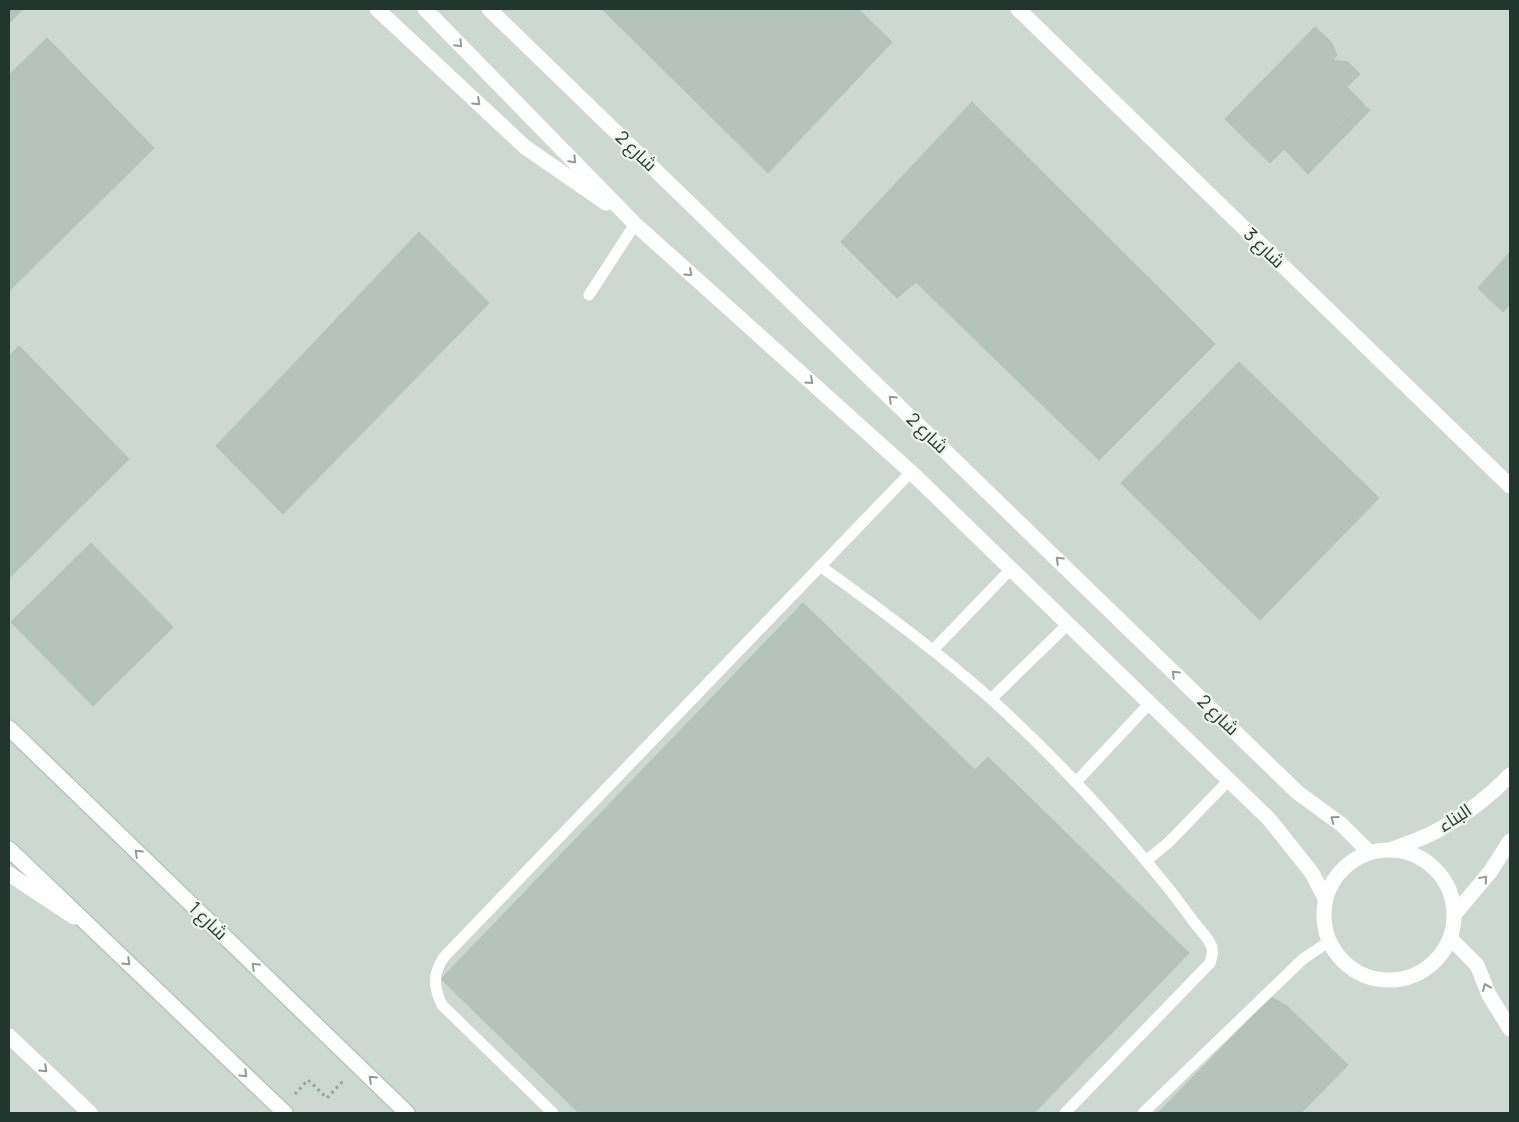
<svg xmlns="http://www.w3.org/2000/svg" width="1519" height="1122" font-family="Manrope,Cairo,sans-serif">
<rect width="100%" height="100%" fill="#dee8e2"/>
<path fill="#ccd8d1" d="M9,9H1510V1113H9Z"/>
<path fill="#b4c3bb" stroke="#b1c1b9" d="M9,9H23L9,23Z
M602,9H858L892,42L768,173Z
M1315,27L1331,42L1337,55L1333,60L1348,62L1360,74L1347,87L1364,104L1330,137L1363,105L1370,110L1308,174L1284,149L1270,163L1225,119Z
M47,38L154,148L9,291V75Z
M972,102L1215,344L1099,460L916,282L897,298L841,242Z
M419,232L489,303L283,514L216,446Z
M1510,252V304L1503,312L1478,288Z
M19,346L129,459L9,578V356Z
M1239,362L1379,498L1260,620L1121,483Z
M91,543L173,627L93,706L11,622Z
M803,603L975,770L988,757L1189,953L1034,1113H579L441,979Z
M1271,997L1287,1006L1348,1065L1301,1113H1158Z"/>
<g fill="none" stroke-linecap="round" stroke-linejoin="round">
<defs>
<path id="secondary" d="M9,728L407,1113
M9,849L285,1113"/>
</defs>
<use href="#secondary" stroke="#b2c7bd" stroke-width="18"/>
<path stroke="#81a998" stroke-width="3" stroke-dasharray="2.5 4" stroke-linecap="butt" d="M295,1094L308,1080L327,1098L344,1080"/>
<path stroke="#fff" stroke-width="11" d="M589,295L635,224
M820,566C879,608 937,651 991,699C1056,758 1115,822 1170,890C1179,902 1188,914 1197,926C1202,932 1208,938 1211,945C1214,951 1212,957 1210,963L1065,1113
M933,650L1011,569
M991,699L1068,624
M1076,782L1149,704
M1146,861L1169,842L1229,780
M553,1113L442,1005C433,987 433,973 444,957L911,472
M1143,1113L1303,959L1328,942"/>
<path stroke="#fff" stroke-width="15" d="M377,9L525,147L606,203
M425,9L635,224L911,472L1269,819L1312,873L1325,898
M489,9L1297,792L1342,825L1369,852
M1018,9L1510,486
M1393,849C1408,843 1425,838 1440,829C1465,815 1490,796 1510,775
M1324 915a65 65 0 1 1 130 0a65 65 0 1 1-130 0Z
M9,874L74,917
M1454,915L1490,872L1510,841
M1450,938L1477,965L1489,995L1510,1029
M9,1036L90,1113"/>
<use href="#secondary" stroke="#fff" stroke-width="15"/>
</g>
<defs><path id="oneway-chevron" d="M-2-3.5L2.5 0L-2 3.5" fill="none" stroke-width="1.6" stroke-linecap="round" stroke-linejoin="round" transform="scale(1.25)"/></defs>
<g stroke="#909a96">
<use href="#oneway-chevron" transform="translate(459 44) rotate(46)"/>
<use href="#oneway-chevron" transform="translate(477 102) rotate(43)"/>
<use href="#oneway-chevron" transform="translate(573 160) rotate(46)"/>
<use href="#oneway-chevron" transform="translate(689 273) rotate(42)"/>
<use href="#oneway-chevron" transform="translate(810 381) rotate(42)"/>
<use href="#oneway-chevron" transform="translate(892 399) rotate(-136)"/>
<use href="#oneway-chevron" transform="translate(1059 560) rotate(-136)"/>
<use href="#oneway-chevron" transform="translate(1175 674) rotate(-136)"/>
<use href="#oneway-chevron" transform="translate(1334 819) rotate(-144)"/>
<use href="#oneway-chevron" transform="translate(138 853) rotate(-136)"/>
<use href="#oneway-chevron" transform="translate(1484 879) rotate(-50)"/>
<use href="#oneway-chevron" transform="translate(127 962) rotate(44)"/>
<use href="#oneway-chevron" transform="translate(255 966) rotate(-136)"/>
<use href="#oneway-chevron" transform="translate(1486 987) rotate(-113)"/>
<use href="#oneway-chevron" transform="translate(44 1069) rotate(44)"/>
<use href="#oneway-chevron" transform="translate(244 1074) rotate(44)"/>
<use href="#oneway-chevron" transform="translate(372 1079) rotate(-136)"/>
</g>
<g text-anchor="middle" stroke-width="4.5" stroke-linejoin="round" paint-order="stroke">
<g font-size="18" fill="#21362e" stroke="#eef5f1">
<text transform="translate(636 151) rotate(44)" y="6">شارع 2</text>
<text transform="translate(1264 248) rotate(44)" y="6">شارع 3</text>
<text transform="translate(927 433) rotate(44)" y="6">شارع 2</text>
<text transform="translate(1218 715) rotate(44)" y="6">شارع 2</text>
<text transform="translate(1455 818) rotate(-33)" y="6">البناء</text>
<text transform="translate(208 921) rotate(44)" y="6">شارع 1</text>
</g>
</g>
<rect width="1519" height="1122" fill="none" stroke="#21362e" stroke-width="20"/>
</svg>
